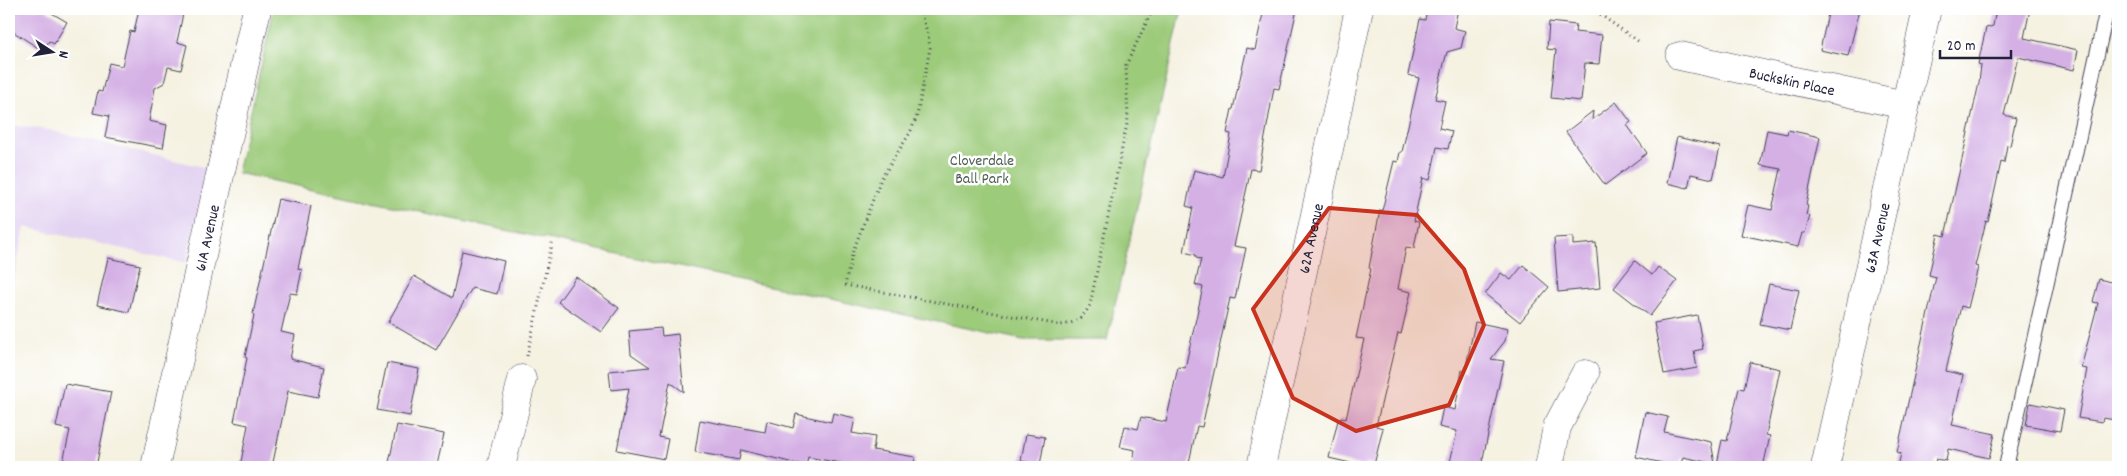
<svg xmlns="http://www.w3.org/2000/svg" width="2127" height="476" font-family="Dekko,sans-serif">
<rect width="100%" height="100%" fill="#fff"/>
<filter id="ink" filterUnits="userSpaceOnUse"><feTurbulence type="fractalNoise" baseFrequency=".02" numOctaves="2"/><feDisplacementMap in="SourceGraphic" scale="10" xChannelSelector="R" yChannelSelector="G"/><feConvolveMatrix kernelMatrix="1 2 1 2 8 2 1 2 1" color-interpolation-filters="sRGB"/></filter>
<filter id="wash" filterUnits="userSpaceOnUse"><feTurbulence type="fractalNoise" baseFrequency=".0096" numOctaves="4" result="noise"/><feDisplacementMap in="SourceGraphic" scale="20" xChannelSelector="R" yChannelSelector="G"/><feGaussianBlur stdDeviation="1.12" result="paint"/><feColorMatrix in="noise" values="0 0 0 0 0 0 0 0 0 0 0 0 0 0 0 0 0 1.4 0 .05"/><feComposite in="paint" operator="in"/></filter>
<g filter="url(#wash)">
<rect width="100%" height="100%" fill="#f5f2e2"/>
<path fill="#e3d3f2" d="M9,125L49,130L207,168L186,263L25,227L9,303Z"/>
<path fill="#9ccb7a" stroke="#5f765a" d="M274,9H1182L1107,340H1023L237,173Z"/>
<g id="blocks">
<path fill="#d4b0e5" d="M9,9H45L67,22L54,44L49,41L43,51L9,29Z
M139,9H184L177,42L187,45L181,70L168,67L164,83L155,88L149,121L167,125L163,148L105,137L109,116L93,113L98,91L102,92L109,63L122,66L130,31L134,32Z
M1264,9H1297L1279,89L1274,88L1259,170L1251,169L1234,246L1246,248L1235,299L1230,298L1202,427L1197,426L1188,467H1132L1135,450L1120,447L1125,426L1138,429L1141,417L1166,422L1178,367L1185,368L1203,287L1195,285L1201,259L1196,258V255L1184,252L1193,208L1186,206L1194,170L1223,177L1231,134L1227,133L1232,109H1233L1247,48L1255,50Z
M1427,9H1458L1454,28L1465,31L1461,48L1447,52L1435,99L1445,101L1439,128L1452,131L1448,149L1437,147L1430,180L1423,178L1414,221L1419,222L1414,248L1406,247L1398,289L1411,292L1401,334L1398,333L1376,426L1383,428L1374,465L1367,463L1363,466L1329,458L1338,420L1340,421L1341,418L1346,419L1364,339L1356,338L1371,269L1369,268L1380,210L1382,211L1394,161L1398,162L1400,152H1402L1419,78L1408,75L1420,19L1425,20Z
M1829,9H1860L1848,56L1820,50Z
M1996,9H2030L2024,38L2078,50L2074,70L2018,57L2004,115L2016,118L2010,146L2007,145L2004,163L2001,162L1988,222L1986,221L1975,266L1978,267L1968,308L1961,306L1946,371L1963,375L1952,425L1995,434L1989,458L1948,449L1946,461L1936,459L1934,467H1898L1901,453L1897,452L1936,277L1929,275L1938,234L1945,236L1979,83L1981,65L1978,64L1986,28L1993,26Z
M1549,22L1576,25L1575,32L1602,35L1599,64L1585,63L1581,101L1551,98L1556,50L1547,49Z
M1616,102L1631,122L1627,125L1647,153L1605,185L1566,132L1593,111L1592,120Z
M1767,130L1787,134L1788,130L1820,137L1806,205L1808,206L1806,215L1810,216L1805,233H1802L1798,247L1741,235L1748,205L1772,210L1781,169L1760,165Z
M1677,137L1720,147L1713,179L1691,174L1688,188L1667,183Z
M278,199L311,206L298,269L302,270L297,294L290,293L281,332L295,335L290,359L324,367L318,397L288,391L272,467H240L248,425L234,422L247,358L245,357L254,315L253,314Z
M1573,237V245L1596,243L1600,288L1558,292L1554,238Z
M462,251L504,261L497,294L472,288L436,350L388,322L414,276L452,298Z
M108,258L140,265L129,312L97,305Z
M1635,261L1652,275L1658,267L1677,281L1650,316L1614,288Z
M1523,265L1549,287L1520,322L1485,294L1501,273L1511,280Z
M576,277L619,308L601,332L558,302Z
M2099,279L2118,284V402L2115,420L2103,418L2102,422L2078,418L2087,369L2081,368L2098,303L2093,302Z
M1769,284L1799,290L1790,330L1760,324Z
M1697,315L1703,349L1694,351L1697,368L1664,374L1654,323Z
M1475,322L1508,329L1505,341L1491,359L1504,361L1481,467H1449L1457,431L1439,427L1443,407L1455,410L1462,370L1465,371Z
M661,328L662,336L678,334L684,392L670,382L659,437L668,439L664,459L617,450L629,388L611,390L609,371L650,367L631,354L629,331Z
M1750,362L1780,369L1766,435L1770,436L1763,467H1731L1717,464L1722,440L1727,441L1739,388L1744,389Z
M387,363L419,369L410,416L377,410Z
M65,384L111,392L96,467H62L70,430L56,427Z
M2030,403L2064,410L2060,431L2026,425Z
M1645,412L1668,417L1664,432L1711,442L1715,464L1683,457L1680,467L1636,457Z
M833,413L855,418L852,433L875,437L873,450L915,457L914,467H861L808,457L806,466L741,450L739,460L695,452L700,420L765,432L767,421L793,428L796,414L831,422Z
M397,425L444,434L437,465L423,462L422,467H388Z
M1026,434L1045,437L1040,465L1021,461Z"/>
</g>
</g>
<g filter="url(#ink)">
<use href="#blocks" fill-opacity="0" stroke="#424154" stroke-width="1"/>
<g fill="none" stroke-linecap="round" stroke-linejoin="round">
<defs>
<path id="service" d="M2006,467L2107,9"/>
<g id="minor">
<path id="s1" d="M1680,56L1905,105"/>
<path id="s2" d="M155,467L257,9"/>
<path d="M501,467L522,379"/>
<path id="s3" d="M1261,467L1359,9"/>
<path d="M1549,467L1557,427L1585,374"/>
<path id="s4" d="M1825,467L1927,9"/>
</g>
</defs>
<use href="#service" stroke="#424154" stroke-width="16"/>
<use href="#minor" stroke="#424154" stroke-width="29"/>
<path stroke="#424154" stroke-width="3" stroke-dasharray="1 4" stroke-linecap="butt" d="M919,9L928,34L930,48L917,116L910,133L881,179L853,251L845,285L1060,325C1076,323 1082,319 1090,305L1128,119L1126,65L1153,9
M1592,9L1638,41
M527,356L553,239"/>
<use href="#service" stroke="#fff" stroke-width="14"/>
<use href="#minor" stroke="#fff" stroke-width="28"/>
</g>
</g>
<path fill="#c8321e" fill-opacity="0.2" stroke="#c8321e" stroke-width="4" stroke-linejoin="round" d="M1329,208L1417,215L1464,269L1484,325L1449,405L1356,431L1293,398L1253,309Z"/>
<g text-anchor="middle" stroke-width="5" stroke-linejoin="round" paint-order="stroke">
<g font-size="16" fill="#22223b" stroke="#fff">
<text dy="6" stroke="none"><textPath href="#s1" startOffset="115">Buckskin Place</textPath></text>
<text dy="6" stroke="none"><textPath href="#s2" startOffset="235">61A Avenue</textPath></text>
<text dy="6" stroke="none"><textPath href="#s3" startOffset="234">62A Avenue</textPath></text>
<text dy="6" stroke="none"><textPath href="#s4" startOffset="235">63A Avenue</textPath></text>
</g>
<g font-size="16" fill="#4d5d51" stroke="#fff">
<text x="982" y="165">Cloverdale<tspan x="982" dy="18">Ball Park</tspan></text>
</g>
</g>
<rect width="2127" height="476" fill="none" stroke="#fff" stroke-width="30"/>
<g transform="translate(52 52) rotate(102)" stroke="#ffffff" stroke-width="4" paint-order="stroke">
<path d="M0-4L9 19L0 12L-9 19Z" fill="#22223b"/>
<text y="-8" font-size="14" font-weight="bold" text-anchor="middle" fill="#22223b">N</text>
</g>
<path d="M1940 50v8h71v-8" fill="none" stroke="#22223b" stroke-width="2.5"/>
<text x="1947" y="50" font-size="15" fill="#22223b" stroke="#ffffff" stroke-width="4" paint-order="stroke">20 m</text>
</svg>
